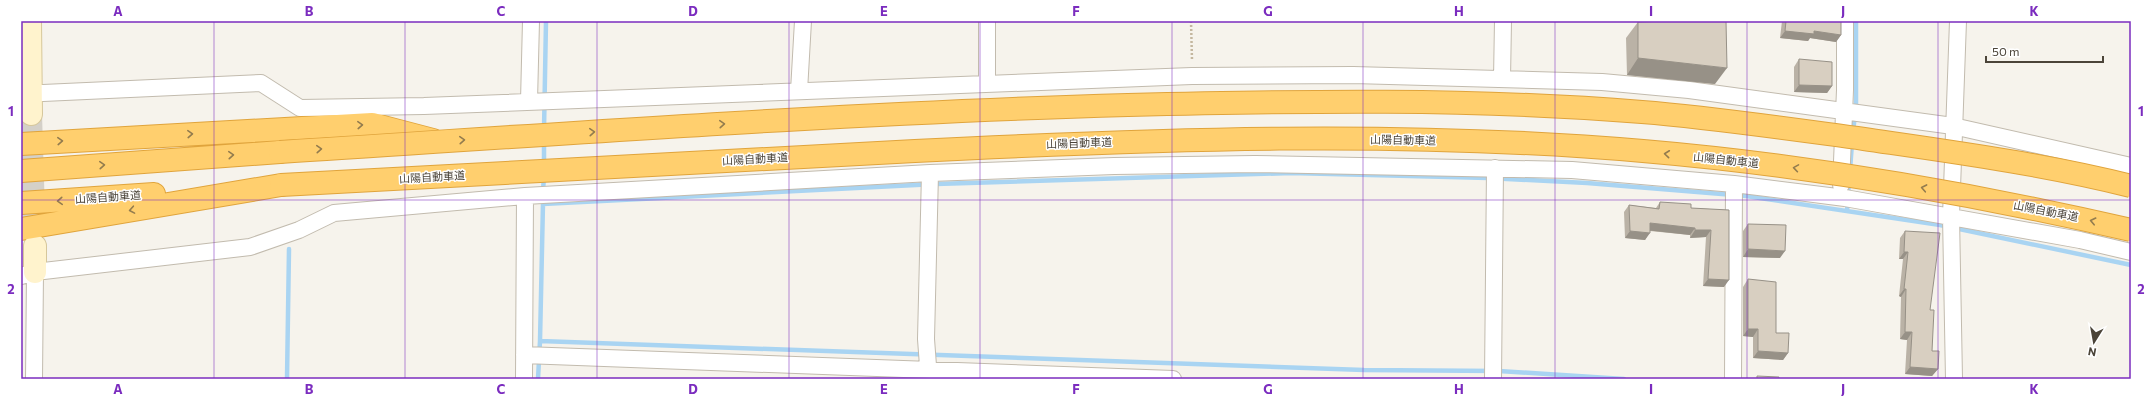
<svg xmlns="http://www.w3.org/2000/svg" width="2152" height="400" font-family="Commissioner,'Noto Sans JP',sans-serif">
<rect width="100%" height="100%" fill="#f6f3ec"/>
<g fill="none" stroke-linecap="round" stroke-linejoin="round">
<path stroke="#a9d4f2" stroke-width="4.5" d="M544,130L546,21
M1853,132L1856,106V21
M544,164V141
M1850,170L1852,143
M543,192L544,175
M543,203L540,341L1364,370L1499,371L1624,379
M543,204L936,184L1291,173L1488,178L1587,183L1746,196L1940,225L2131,265
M1847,211L1849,181
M287,379L289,249
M538,379L540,341"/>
<path stroke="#d4d0c8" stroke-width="22" stroke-dasharray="22 11" stroke-linecap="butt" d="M31,114L35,245"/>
<defs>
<path id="street" d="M987,21V84
M1502,79L1503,21
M799,91L803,21
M21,94L261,83L300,108L424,106L1192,76L1353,75L1602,82L1689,90L1953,126L2131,166
M529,101L531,21
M1841,185L1845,90V21
M21,276L35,272L250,247L299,230L334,213L525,196L930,173L1114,166L1255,164L1572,170L1734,184L1845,198L2080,240L2131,252
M524,355L1173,379
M34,379L35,272
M524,379L525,196
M929,379L926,339L930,173
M1493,379L1495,168
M1733,379L1734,184
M1954,379L1951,216L1958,21"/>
<path id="secondary" d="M30,21L31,114
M35,272V246"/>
<path id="highway" d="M21,144L372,124L433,140
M21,171L280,152
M21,203L154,194
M21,229L281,185"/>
</defs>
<use href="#street" stroke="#c2bbae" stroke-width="18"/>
<use href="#secondary" stroke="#d6c79b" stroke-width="24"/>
<use href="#highway" stroke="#e0a43c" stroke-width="24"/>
<path stroke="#c4b79f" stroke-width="2.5" stroke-dasharray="2 2" stroke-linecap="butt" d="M1191,21L1192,60"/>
<use href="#street" stroke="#fff" stroke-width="16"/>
<use href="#secondary" stroke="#fff3cd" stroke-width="22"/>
<use href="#highway" stroke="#ffcf6e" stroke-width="22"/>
<defs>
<path id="highway-bridge" d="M280,152C562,134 845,113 1128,105C1300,101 1471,98 1642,112C1716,118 1790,129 1864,139C1953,152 2043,164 2131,186
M281,185C492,173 703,161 915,151C1157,139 1401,130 1643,151C1807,165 1970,193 2131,230"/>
</defs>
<use href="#highway-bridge" stroke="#e0a43c" stroke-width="24" stroke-linecap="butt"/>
<use href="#highway-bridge" stroke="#ffcf6e" stroke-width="22"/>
</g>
<path fill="#bab2a6" d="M1782,21H1841V35L1836,42L1810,38L1808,41L1780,38Z
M1638,22L1715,84L1627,75L1626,38Z
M1799,59L1832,86L1827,93L1794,92V67Z
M1660,202L1691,208L1729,210L1724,287L1703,286L1706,237L1690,238V235L1650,231L1645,240L1625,238L1624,212L1629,205L1656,208Z
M1748,224L1780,258L1743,257V231Z
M1905,231L1930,310L1932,351L1938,369L1932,376L1905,374L1907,340L1900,339L1901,297L1899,296L1903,259H1899L1900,238Z
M1748,279L1776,333L1788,353L1783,360L1753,358V337L1743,336V287Z"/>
<path fill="#979187" d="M1785,31H1814L1841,35L1836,42L1810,38L1808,41L1780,38Z
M1638,58L1727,68L1715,84L1627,75Z
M1799,85L1832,86L1827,93L1794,92Z
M1650,223L1695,228L1690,235L1645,230Z
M1695,230H1711L1706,237L1690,238Z
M1630,231L1650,233L1645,240L1625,238Z
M1748,249L1785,251L1780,258L1743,257Z
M1904,252H1908L1903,259H1899Z
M1708,279L1729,280L1724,287L1703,286Z
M1904,289H1906L1901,297L1899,296Z
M1748,329H1758L1753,337L1743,336Z
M1905,332H1912L1907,340L1900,339Z
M1758,351L1788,353L1783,360L1753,358Z
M1910,367L1938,369L1932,376L1905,374Z"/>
<path fill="#d8cfc1" stroke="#979187" d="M1668,21H1726L1727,68L1638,58V22Z
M1786,21H1841V35L1814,31V34L1785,31Z
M1799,59L1832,62V86L1799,85Z
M1660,202L1691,204V208L1729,210V280L1708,279L1711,230H1695V228L1650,223V233L1630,231L1629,205L1659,209Z
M1748,224L1786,225L1785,251L1748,249Z
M1905,231L1940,233L1930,310H1934L1932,351H1939L1938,369L1910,367L1912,332H1905L1906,289H1904L1908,252H1904Z
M1748,279L1776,282V333H1789L1788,353L1758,351V329H1748Z
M1757,376L1779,377V379H1757Z"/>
<defs><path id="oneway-chevron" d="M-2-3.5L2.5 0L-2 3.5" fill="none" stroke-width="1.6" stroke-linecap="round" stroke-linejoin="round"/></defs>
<g stroke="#937c4e">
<use href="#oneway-chevron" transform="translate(722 124) rotate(-4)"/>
<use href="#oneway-chevron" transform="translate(360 125) rotate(-3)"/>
<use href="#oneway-chevron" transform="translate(592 132) rotate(-4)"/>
<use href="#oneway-chevron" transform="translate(190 134) rotate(-3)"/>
<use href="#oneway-chevron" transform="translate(462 140) rotate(-4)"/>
<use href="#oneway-chevron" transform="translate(60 141) rotate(-3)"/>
<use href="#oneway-chevron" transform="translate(319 149) rotate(-4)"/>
<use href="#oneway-chevron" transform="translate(1667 154) rotate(-174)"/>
<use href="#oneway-chevron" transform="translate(231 155) rotate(-4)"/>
<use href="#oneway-chevron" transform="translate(102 165) rotate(-4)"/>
<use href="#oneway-chevron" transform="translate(1796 168) rotate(-171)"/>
<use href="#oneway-chevron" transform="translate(1924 188) rotate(-169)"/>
<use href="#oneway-chevron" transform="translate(60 201) rotate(176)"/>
<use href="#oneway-chevron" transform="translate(132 210) rotate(170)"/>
<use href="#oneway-chevron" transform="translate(2093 221) rotate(-167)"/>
</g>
<path fill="none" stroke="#7b2cbf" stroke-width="1" stroke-opacity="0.55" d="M214,21V379M405,21V379M597,21V379M789,21V379M980,21V379M1172,21V379M1363,21V379M1555,21V379M1747,21V379M1938,21V379M21,200H2131"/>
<g text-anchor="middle" stroke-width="3" stroke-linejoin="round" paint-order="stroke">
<g font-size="11" fill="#4b4439" stroke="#fff">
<text transform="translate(1403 140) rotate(1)" y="4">山陽自動車道</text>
<text transform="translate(1079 143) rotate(-2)" y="4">山陽自動車道</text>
<text transform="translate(755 159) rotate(-3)" y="4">山陽自動車道</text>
<text transform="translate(1726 160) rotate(6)" y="4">山陽自動車道</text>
<text transform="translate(432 177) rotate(-3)" y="4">山陽自動車道</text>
<text transform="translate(108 197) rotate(-4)" y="4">山陽自動車道</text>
<text transform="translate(2046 211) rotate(11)" y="4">山陽自動車道</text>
</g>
</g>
<rect width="2152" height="400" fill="none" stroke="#ffffff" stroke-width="44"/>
<g transform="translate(2094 342) rotate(191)" stroke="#ffffff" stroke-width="3" paint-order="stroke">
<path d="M0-3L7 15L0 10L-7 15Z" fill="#4b4439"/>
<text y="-6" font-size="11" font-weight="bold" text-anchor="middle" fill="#4b4439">N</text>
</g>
<path d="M1986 56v6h117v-6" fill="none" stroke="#4b4439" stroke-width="2"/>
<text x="1992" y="56" font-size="12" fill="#4b4439" stroke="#ffffff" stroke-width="3" paint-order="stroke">50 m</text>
<rect x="22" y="22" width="2108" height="356" fill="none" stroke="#7b2cbf" stroke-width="1.5"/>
<g font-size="13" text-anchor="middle" font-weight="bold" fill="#7b2cbf">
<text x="118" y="16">A</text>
<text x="309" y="16">B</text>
<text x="501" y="16">C</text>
<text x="693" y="16">D</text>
<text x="884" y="16">E</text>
<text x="1076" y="16">F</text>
<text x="1268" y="16">G</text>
<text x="1459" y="16">H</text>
<text x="1651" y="16">I</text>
<text x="1843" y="16">J</text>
<text x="2034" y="16">K</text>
<text x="11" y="116">1</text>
<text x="2141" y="116">1</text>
<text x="11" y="294">2</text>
<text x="2141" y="294">2</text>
<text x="118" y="394">A</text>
<text x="309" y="394">B</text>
<text x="501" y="394">C</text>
<text x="693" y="394">D</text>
<text x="884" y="394">E</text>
<text x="1076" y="394">F</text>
<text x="1268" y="394">G</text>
<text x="1459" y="394">H</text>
<text x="1651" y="394">I</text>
<text x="1843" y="394">J</text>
<text x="2034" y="394">K</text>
</g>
</svg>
